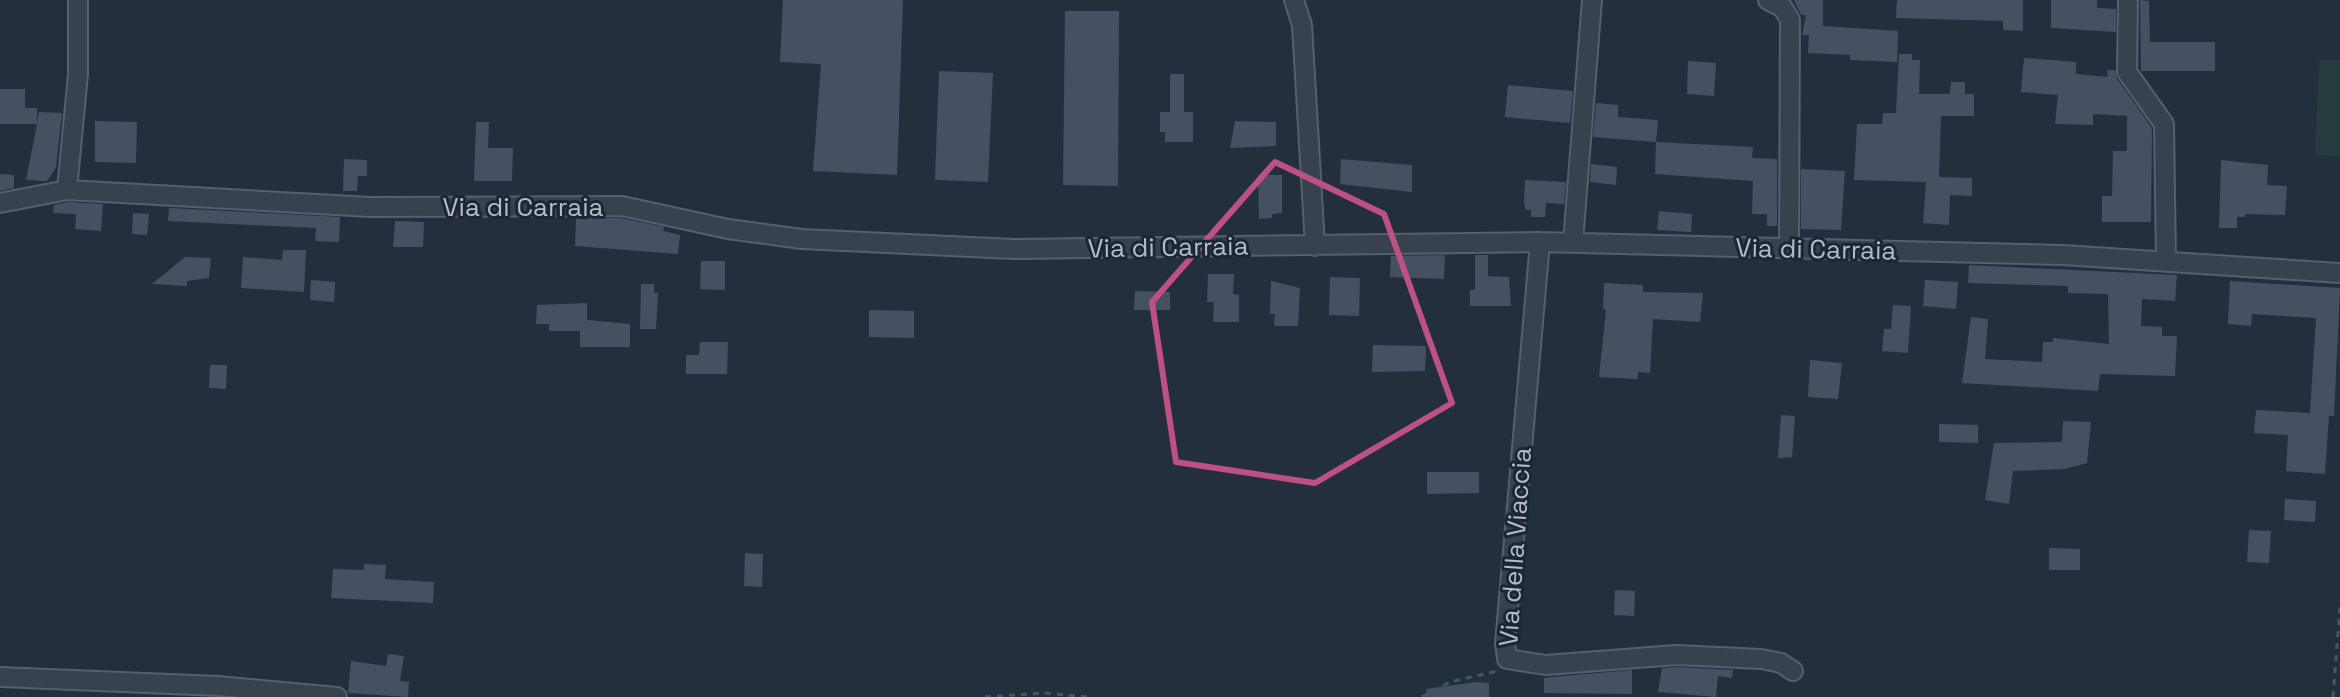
<svg xmlns="http://www.w3.org/2000/svg" width="2340" height="697" font-family="'Space Grotesk',sans-serif">
<rect width="100%" height="100%" fill="#242f3e"/>
<path fill="#263c3f" d="M2319,60H2340V156L2315,155Z"/>
<path fill="#455162" d="M783,0H903L897,175L813,171L821,64L780,62Z
M1794,0H1823V26L1898,31L1897,62L1850,60V55L1808,53L1809,35H1802L1806,15H1801Z
M1897,0H2023V31L2003,30V21L1896,18Z
M2051,0H2097V8L2116,9V32L2051,28Z
M2140,0L2149,1L2150,42H2215V71H2141Z
M1065,11H1119L1118,186L1063,185Z
M1899,54H1912V60H1920L1919,94H1950L1951,82H1965V94H1974V116H1941L1939,177L1972,178V196L1950,195L1949,225L1923,223L1926,182L1854,180L1857,124H1882L1883,113H1896Z
M2024,58L2076,62V74L2108,77L2107,70H2115L2117,79L2152,128L2151,222H2102V196H2112L2113,151H2127V116L2093,114V125L2055,124L2058,95L2021,92Z
M1688,61L1716,63L1714,96L1687,94Z
M939,71L993,73L988,182L935,180Z
M1170,74H1184V112H1193V142H1165V132H1160V112H1170Z
M1508,85L1573,91L1570,123L1505,117Z
M0,89H25V108H37V122L39,112L62,113L56,168L47,181L26,180L37,124H0Z
M1596,103L1618,105V117L1658,120L1656,142L1593,137Z
M95,121L137,122L136,163L95,162Z
M1235,121L1276,122V146L1230,148Z
M476,122H489L488,148H513L512,181H474Z
M1656,142L1753,147L1752,158L1777,159V226H1767V214H1752L1753,181L1655,174Z
M344,159L367,160V176H358L357,191H343Z
M1341,159L1412,165V192L1340,184Z
M2221,160L2268,165L2267,185L2287,186L2285,215L2245,214V217H2237V228H2219Z
M1591,164L1617,167L1616,185L1590,182Z
M1801,169L1845,171L1841,230L1801,229Z
M0,174L14,175V188L0,191Z
M1258,175H1282V213L1272,214V218L1259,219Z
M1525,180L1566,182L1564,204L1546,203L1545,217H1531V210H1526L1524,203Z
M68,202L103,204L101,231L75,229L76,214L53,213L54,205Z
M169,208L340,217L339,242L315,241L316,228L168,221Z
M1659,211L1692,214L1691,232L1657,230Z
M133,213L149,214L147,235L132,234Z
M576,218H621L664,227L663,231L680,235L678,254L575,246Z
M395,221L424,222L423,247H393Z
M283,250H306L304,292L241,288L243,257L282,260Z
M1445,255L1444,279L1390,277L1391,256Z
M1475,255H1488V276L1509,277L1511,306H1470V290H1475Z
M185,257L211,258L209,278L187,281V286L152,284Z
M701,261H725V290L700,289Z
M1969,265L2177,275L2175,301L2142,299L2141,326L2162,327V336H2177L2175,376L2100,374L2098,391L1962,383L1971,317L1988,319L1985,359L2042,362L2043,342H2053V338L2109,344L2108,294L2068,293V286L1968,283Z
M1208,274H1234L1233,294L1239,295V322H1213L1214,302H1207Z
M1330,277L1360,278L1359,316L1329,315Z
M311,280L335,282L334,302L310,300Z
M1925,280L1958,282L1956,309L1923,306Z
M1271,281L1300,288L1298,326H1274L1275,314H1270Z
M2230,281L2340,288L2334,416H2329L2325,474L2286,471L2288,435L2254,433L2256,410L2310,413L2316,318L2252,314L2251,326L2228,324Z
M1604,283L1643,285V292L1703,293L1700,322L1653,319L1650,373L1638,372V379L1599,377L1606,310L1603,309Z
M641,284H654V293H658L656,329H640Z
M1135,291L1170,292V310H1134Z
M587,303V320L630,324V347H580V331H549V324H536L537,305Z
M1893,305L1911,306L1908,353L1882,351L1884,329H1891Z
M869,310L914,311V338L869,337Z
M700,342H728L727,374H686V355H699Z
M1373,345L1426,346L1425,371L1372,372Z
M1810,360L1842,363L1838,399L1808,397Z
M210,365H227L226,389L209,388Z
M1781,415L1795,416L1792,457L1778,458Z
M2063,421L2091,422L2087,463L2064,469L2013,471L2009,504L1985,500L1994,443L2062,442Z
M1939,424L1978,425V443L1939,442Z
M1427,472H1479V493L1427,494Z
M2285,499L2316,501L2315,522L2284,520Z
M2249,530L2271,531L2269,563L2247,562Z
M2049,548L2080,549V570H2049Z
M745,553L763,554L762,587L744,586Z
M364,564L386,565L385,579L434,582L433,603L331,598L333,569L364,570Z
M1615,590L1635,591L1634,616L1614,615Z
M388,654L404,656L400,681L409,682L408,697L348,693L351,661L386,666Z
M1676,667L1733,670L1732,678L1718,676L1716,697L1658,692L1662,668Z
M1632,670V694L1544,693V678L1552,677Z
M1476,682L1489,683V697H1427L1426,689Z"/>
<g fill="none" stroke-linecap="round" stroke-linejoin="round">
<defs>
<path id="minor" d="M1294,0L1302,25L1315,246
M1768,0L1783,8L1790,20L1789,250
M2128,0L2127,72L2164,124L2166,262
M67,190L78,74V0
M0,203L67,190L370,207L622,206L728,229L802,239L1013,249L1540,242L2063,255L2340,273
M1540,242L1505,643L1507,659L1546,665L1676,655L1761,659L1781,663L1793,671
M1573,242L1592,0
M0,677L218,686L337,697"/>
</defs>
<use href="#minor" stroke="#565f6c" stroke-width="22"/>
<path stroke="#44595c" stroke-width="3" stroke-dasharray="6 6" stroke-linecap="butt" d="M985,697L1044,693L1090,697
M1422,697L1450,682L1497,671
M2333,697L2340,607"/>
<use href="#minor" stroke="#38414e" stroke-width="18"/>
</g>
<path fill="none" stroke="#bd5182" stroke-width="6" stroke-linejoin="round" d="M1275,162L1384,214L1452,403L1315,483L1176,462L1152,302Z"/>
<g text-anchor="middle" stroke-width="6" stroke-linejoin="round" paint-order="stroke">
<g font-size="26" fill="#b4bcc9" stroke="#1d2633">
<text x="523" y="216">Via di Carraia</text>
<text transform="translate(1168 247) rotate(-1)" y="9">Via di Carraia</text>
<text transform="translate(1816 249) rotate(1)" y="9">Via di Carraia</text>
<text transform="translate(1515 547) rotate(-86)" y="9">Via della Viaccia</text>
</g>
</g>
</svg>
